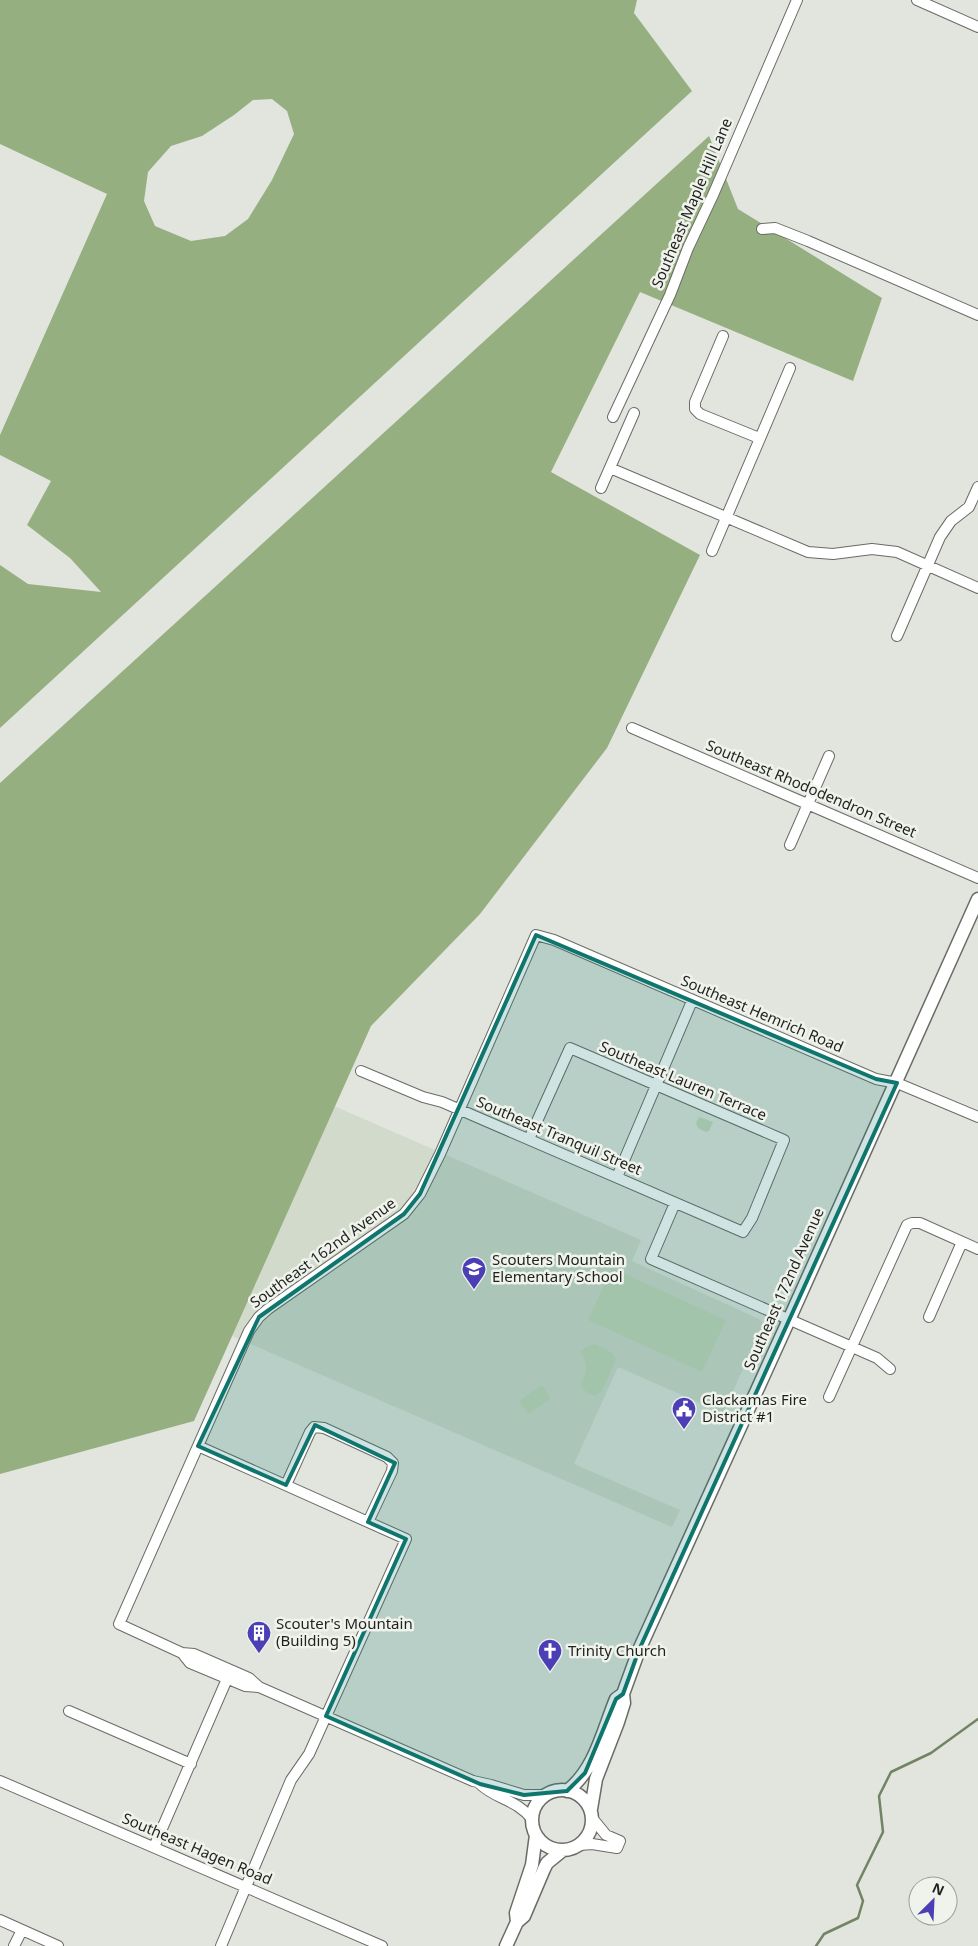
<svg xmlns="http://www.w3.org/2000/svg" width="978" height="1946" font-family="'Noto Sans',sans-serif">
<rect width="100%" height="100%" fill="#e1e5de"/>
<path fill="#d2dacc" d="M334,1106L641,1240L632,1261L761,1320L763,1325L723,1413L618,1367L574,1464L680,1510L672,1527L232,1336Z"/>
<path fill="#c7d8ba" d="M699,1117L713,1122L709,1131L706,1132L698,1128L696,1123Z
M612,1268L726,1320L702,1372L588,1320Z
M595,1344L613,1353L616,1360L602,1391L595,1396L587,1393L580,1384C588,1373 588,1363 580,1352L586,1347Z
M542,1385L551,1398L528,1414L519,1401Z"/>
<path fill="#96af81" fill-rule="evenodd" d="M0,0H637L634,13L692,91L0,728V565L28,584L101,592L70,558L27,525L51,481L0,455V435L107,194L0,144ZM272,99L287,111L294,134L272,180L248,219L225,236L191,241L155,226L144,201L148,172L171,146L202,136L234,115L253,100Z
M709,136L738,209L882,298L853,381L640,292L551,472L700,555L607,748L480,914L371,1026L194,1421L0,1474V783Z"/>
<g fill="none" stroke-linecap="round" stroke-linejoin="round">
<path stroke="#728463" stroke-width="2.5" d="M816,1946L824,1934L858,1918L863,1901L857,1885L883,1832L879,1796L891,1772L931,1753L978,1719"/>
<defs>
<path id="minor" d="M917,0L978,27
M762,229L775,228L808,241L978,315
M723,336L695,402V409L700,414L759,438
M613,417L670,295L688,248L713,195L797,0
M610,468L808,552L833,554L872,549L897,552L978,588
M601,488L634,413
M712,551L790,368
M897,636L940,537L951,521L969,507L978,487
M632,728L978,878
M790,845L829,756
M361,1071L423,1097L442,1102L743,1232L752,1218L784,1140L570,1048L529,1139
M617,1177L692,1001
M675,1203L651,1259L852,1347L877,1358L890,1369
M929,1317L962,1242
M829,1397L907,1225L912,1223H920L978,1249
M198,1446L406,1539L309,1754L291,1780L221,1946
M286,1485L310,1432L314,1427L324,1428L387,1457L393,1463L392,1471L368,1522
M182,1653L190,1663L245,1686L259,1687
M69,1711L191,1764
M0,1781L382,1946
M480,1784C497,1800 516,1799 532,1819
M545,1795H524L491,1785L473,1781L259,1687L249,1678L194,1654L182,1653L119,1624L249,1331L259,1317L268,1309L404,1214L420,1194L440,1154L536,935L554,940L876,1079L897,1083L978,1117
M580,1845L592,1844L617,1848L620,1841L606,1835L593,1819
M154,1847L227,1679
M0,1920L58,1946
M14,1946L22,1930"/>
<path id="major" d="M532 1820a30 30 0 1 1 60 0a30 30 0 1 1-60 0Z
M567,1791C595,1770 603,1730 616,1699L623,1694
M591,1809L596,1779L618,1722L624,1703L623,1694L639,1650C753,1400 866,1150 978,899
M517,1922L516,1913L532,1865L536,1835
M506,1946L517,1922L524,1916L544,1869L547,1863L563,1850"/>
</defs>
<use href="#minor" stroke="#696c66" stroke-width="12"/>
<use href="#major" stroke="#696c66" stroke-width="15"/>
<use href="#minor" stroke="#fff" stroke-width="10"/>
<use href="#major" stroke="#fff" stroke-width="12"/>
</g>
<path fill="#0f766e" fill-opacity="0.2" stroke="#0f766e" stroke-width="4" stroke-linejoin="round" d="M536,935L876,1079L897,1083L639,1650L623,1694L616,1699L585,1773L567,1791L524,1795L480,1784L326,1716L406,1539L368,1522L395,1463L315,1425L286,1485L198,1446L259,1317L404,1214L420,1194Z"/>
<defs>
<symbol id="school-pin" viewBox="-11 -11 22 30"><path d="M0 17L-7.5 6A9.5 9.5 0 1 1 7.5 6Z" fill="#4c3fb6" stroke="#eff3ec"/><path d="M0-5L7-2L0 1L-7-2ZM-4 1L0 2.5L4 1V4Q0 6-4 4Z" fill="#fff"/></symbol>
<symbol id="civic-pin" viewBox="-11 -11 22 30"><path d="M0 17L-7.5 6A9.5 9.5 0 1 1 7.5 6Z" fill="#4c3fb6" stroke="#eff3ec"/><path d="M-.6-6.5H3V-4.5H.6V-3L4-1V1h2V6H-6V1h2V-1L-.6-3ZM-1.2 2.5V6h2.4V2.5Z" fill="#fff"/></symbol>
<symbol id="building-pin" viewBox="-11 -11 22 30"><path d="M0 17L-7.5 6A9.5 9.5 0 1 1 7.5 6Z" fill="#4c3fb6" stroke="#eff3ec"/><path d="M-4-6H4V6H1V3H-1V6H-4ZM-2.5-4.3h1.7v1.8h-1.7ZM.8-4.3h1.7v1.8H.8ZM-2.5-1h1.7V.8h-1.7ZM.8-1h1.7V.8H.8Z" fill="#fff"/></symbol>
<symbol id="church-pin" viewBox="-11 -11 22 30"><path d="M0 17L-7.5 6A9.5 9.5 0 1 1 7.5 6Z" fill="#4c3fb6" stroke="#eff3ec"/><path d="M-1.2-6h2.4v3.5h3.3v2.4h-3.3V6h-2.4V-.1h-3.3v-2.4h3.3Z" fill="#fff"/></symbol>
</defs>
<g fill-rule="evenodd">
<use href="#school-pin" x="460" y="1255" width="28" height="38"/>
<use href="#civic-pin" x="670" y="1395" width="28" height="38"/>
<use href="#building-pin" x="245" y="1619" width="28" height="38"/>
<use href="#church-pin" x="536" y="1637" width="28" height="38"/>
</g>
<g text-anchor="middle" stroke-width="5" stroke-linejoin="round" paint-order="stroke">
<g font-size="15" fill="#1f211e" stroke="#eff3ec">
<text transform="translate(692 203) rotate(-67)" y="5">Southeast Maple Hill Lane</text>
<text transform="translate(811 789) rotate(23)" y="5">Southeast Rhododendron Street</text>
<text transform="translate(762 1014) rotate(23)" y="5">Southeast Hemrich Road</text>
<text transform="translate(683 1081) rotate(23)" y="5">Southeast Lauren Terrace</text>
<text transform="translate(559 1136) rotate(23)" y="5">Southeast Tranquil Street</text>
<text transform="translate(323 1253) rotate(-36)" y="5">Southeast 162nd Avenue</text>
<text transform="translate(784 1289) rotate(-66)" y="5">Southeast 172nd Avenue</text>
<text transform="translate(197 1849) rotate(23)" y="5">Southeast Hagen Road</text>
</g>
<g font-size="15" fill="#1f211e" stroke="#eff3ec" text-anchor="start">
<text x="492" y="1265">Scouters Mountain<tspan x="492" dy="17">Elementary School</tspan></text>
<text x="702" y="1405">Clackamas Fire<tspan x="702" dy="17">District #1</tspan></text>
<text x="276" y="1629">Scouter's Mountain<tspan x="276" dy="17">(Building 5)</tspan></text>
<text x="568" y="1656">Trinity Church</text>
</g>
</g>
<g transform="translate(933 1901) rotate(24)"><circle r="24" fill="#eff3ec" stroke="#9c9f9a"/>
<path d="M0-4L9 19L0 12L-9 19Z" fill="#4c3fb6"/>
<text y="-8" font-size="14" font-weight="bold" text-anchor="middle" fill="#1f211e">N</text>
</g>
</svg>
